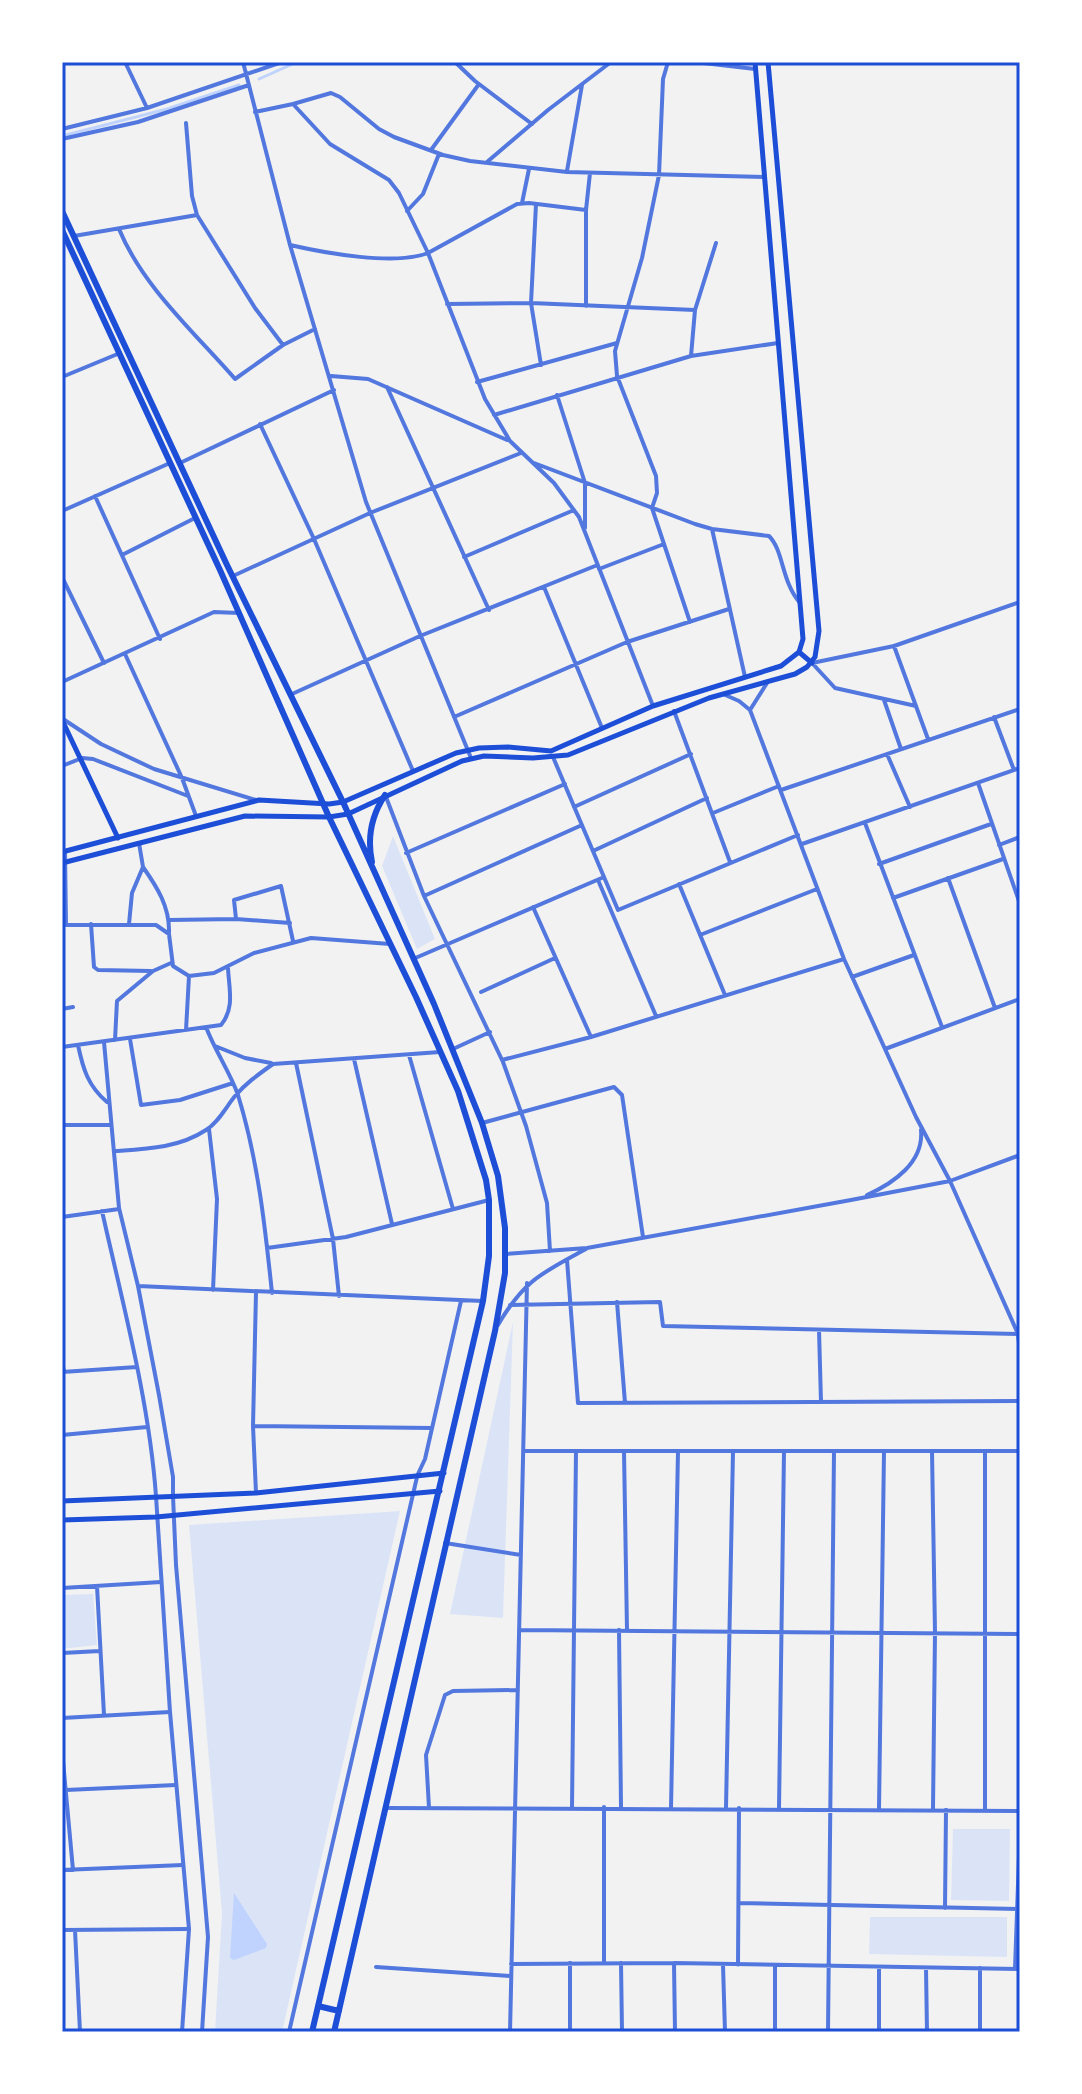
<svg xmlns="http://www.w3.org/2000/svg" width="1082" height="2094" font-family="'Noto Serif',serif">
<rect width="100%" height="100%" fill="#f2f2f2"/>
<path fill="#dbe4f7" d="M393,836L435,939L417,949L382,866Z
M513,1322L503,1618L450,1614Z
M400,1511L282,2032H215L222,1913L189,1525Z
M93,1594L97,1645L62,1649V1595Z
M953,1829H1010L1009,1901L951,1900Z
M870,1917H1007V1957L869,1954Z"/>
<path fill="#bfd3fe" d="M234,1893L267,1944L266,1948L234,1960L230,1958Z"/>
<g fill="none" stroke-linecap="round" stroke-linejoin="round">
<path stroke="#bfd3fe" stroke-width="3" d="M259,79L297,62
M62,136L167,109L239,85"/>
<path stroke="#5277de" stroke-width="4" d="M125,62L147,108
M243,62L290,245L366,502L471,758
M455,62L475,81L532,124
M668,62L663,79L659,175L642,258L615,351L617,376L656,476L657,493L652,508L690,622
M695,62L755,69
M293,104L331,93L340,97L379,129L394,137L443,155L470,161L567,172L764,177
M255,112L293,104L330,144L389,180L399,193L428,253L485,399L510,441L554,483L579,517L653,706
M186,123L192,196L197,215L255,308L283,345
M62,129L147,108L282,62
M62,139L138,122L249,85
M431,150L479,84
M487,162L548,110L611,62
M567,171L582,85
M522,203L529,169
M536,204L531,303L541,365
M407,211L423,194L439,154
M119,229C143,287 195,333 235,379L283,345L315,329
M74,236L197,215
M290,245C325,253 395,266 428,253L517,204L529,203L586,210
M447,304L531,303L695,310
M586,306V210L590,173
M691,356L695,310L716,243
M331,376L368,379L507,440
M62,377L120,353
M477,382L617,343
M387,387L489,610
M557,395L585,483V528
M494,415L691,356L778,343
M260,424L314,539L413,771
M180,463L334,390
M534,463L695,524L712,529L769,536C784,551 781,581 800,603
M95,496L160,639
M62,511L170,463
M712,529L745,677
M122,555L195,518
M464,557L574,510
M599,569L664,544
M233,576L370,513L521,453
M62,577L104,663
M544,587L602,728
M894,646L928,739
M125,654L182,778L196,816
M812,663L894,646L1020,602
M812,663L835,688L916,706
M62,682L214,612L239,613
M292,694L420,636L595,566
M723,694L739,701L750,710L844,959L916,1117L950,1181L1018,1334L1020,1353
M884,700L901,749
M750,710L767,683
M674,711L730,862
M454,717L627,642L729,609
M994,717L1014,770
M63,719L101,744L154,769L256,800
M887,754L910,807
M553,757L618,910L798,835
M62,766L82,758L93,759L188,796
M978,783L1020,904
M781,790L1020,709
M386,797L424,896L503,1062L526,1126L547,1203L550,1251
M574,807L691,754
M713,813L779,786
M865,823L942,1027
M802,844L1020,768
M999,845L1020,837
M65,851L66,925
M593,851L707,798
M406,853L565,784
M879,864L991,824
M143,867C157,887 170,907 169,933
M948,878L995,1008
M598,880L656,1016
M679,884L725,995
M424,896L582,825
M893,898L1003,859
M533,907L591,1037
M236,919L234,900L281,886L293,941
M169,920L236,919L290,923
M91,924L94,967L98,970L151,971
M129,924L132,893L143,867L139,843
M62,925H156L169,934L173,966L189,976L214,973L254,953L311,938L390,944
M700,935L817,889
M413,959L604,877
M852,977L914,955
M481,992L555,958
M62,1009L73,1007
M206,1027C215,1051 230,1072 238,1095C258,1160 265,1226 272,1293
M186,1030L189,976
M130,1039L141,1105L180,1100L233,1083
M115,1040L117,1001L153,971L171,963
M104,1042L119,1208L138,1286L159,1395L173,1477V1496
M78,1045C83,1069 88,1086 107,1102
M215,1046L245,1058L271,1063
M62,1047L221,1025C235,1008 229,989 228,968
M453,1049L490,1032
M885,1049L1020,999
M409,1055L453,1209
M354,1059L392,1224
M502,1060L591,1037L844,959
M296,1063L333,1239L339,1296
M482,1123L614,1087L622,1095L643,1237
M62,1125H110
M209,1129L217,1199L213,1290
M115,1151C146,1149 179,1148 206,1130C218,1123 226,1107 235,1096C246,1083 259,1074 273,1064L440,1052
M867,1195C894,1183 924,1162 921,1130
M102,1211C123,1305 149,1400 156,1496
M62,1217L119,1209
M267,1248L346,1237L489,1200
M506,1254L587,1248L851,1200L950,1181L1020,1155
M567,1260L578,1403L1020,1401
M138,1286L483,1301
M617,1302L625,1403
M510,1305L660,1302L663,1326L1018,1334
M498,1325C524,1280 542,1273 586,1249
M819,1330L821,1402
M62,1361L64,1372
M62,1372L137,1367
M253,1426L432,1428
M62,1435L147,1427
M523,1451H1020
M624,1451L627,1630
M932,1451L935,1632L933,1809
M985,1451V1810
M418,1474L425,1459L461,1301
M256,1493L253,1426L256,1292
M445,1543L521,1555
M97,1586L104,1715
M62,1588L161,1582
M519,1630L1020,1634
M619,1630L621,1807
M62,1653L100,1651
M62,1718L170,1712
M62,1750L73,1870
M66,1790L176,1785
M572,1807L576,1451
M386,1808L1020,1811
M429,1808L426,1755L445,1695L453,1691L518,1690
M671,1808L678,1451
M726,1808L733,1451
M779,1809L784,1451
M879,1809L884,1451
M62,1870L183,1865
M739,1903L1020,1909
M945,1908L946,1810
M62,1930L189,1929
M75,1930L80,2032
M570,1963V2032
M604,1963V1807
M621,1963L622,2032
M674,1963L675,2032
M511,1964L674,1963L1020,1969
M723,1965L725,2032
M738,1965L739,1808
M376,1967L511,1976
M775,1967V2032
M879,1968V2032
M926,1968L927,2032
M980,1968V2032
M1015,1969L1020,1828
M510,2032L527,1283
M828,2032L834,1451"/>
<path stroke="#5277de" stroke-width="4" d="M156,1496L170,1712L189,1929L182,2032
M173,1496L176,1565L208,1937L202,2032
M289,2032L417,1477"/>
<path stroke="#1d4ed8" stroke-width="5" d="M799,652L812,663
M62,720L118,838
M62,852L259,800L329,804L343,802L456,753L479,748L508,747L551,751L653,706L781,666L799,652L803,639L755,62
M62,863L245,816L329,817L348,814L462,761L484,756L533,758L568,755L709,698L795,674L807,667L815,657L819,631L768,62
M62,1501L256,1493L444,1473
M62,1520L156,1517L440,1491"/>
<path stroke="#1d4ed8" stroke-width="6" d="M62,211L227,565L343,802L434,1004L482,1123L498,1176L505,1228V1273L495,1331L334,2032
M62,230L220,570L329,817L416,997L458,1091L486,1180L489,1200V1256L483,1301L312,2032
M372,862C367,838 371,816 385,795
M318,2006L339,2011"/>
</g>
<rect width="1082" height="2094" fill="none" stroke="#ffffff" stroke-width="128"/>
<rect x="64" y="64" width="954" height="1966" fill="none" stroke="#1d4ed8" stroke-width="3"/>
</svg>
